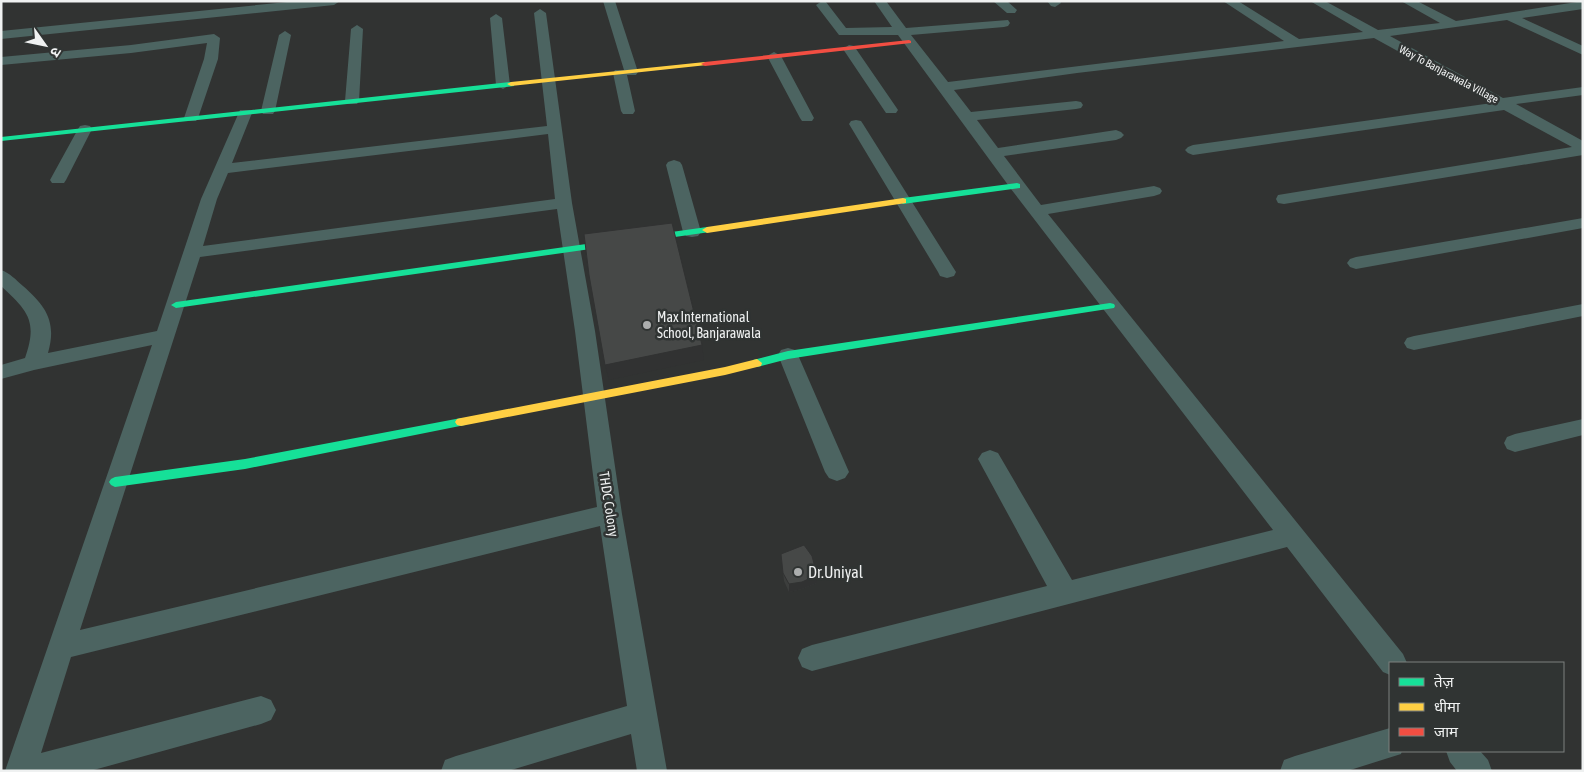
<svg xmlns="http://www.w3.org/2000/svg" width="1584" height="772" font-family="'Asap Condensed','Noto Sans Devanagari',sans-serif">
<rect width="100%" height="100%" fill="#313332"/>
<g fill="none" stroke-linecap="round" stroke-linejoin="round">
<path fill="#4c6461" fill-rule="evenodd" d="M297,1H340L334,5L1,39V31Z
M603,1H615L638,72L636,75H627L635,111L633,114H623L621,111L613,73L615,70H624Z
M822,1L826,2L846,28L892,27L874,1H886L906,28L1008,20L1010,23L1008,26L1004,27L911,35L948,82L1284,41L1223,1H1238L1299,39L1363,32L1310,1H1325L1378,30L1440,23L1401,1H1417L1456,21L1583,1V9L1522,18L1583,46V55L1507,20L1390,36L1503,98L1583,87V95L1516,104L1583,141V155L1284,204L1278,203L1276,199L1278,195L1572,147L1504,110L1193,155L1188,153L1185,150L1188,147L1193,145L1492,103L1374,38L1077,73L954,90L971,112L1076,101L1081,102L1083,105L1081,108L1076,109L977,120L998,148L1116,130L1121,132L1124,135L1121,138L1116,140L1004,156L1041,205L1154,186L1160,188L1162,191L1160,194L1154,196L1048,214L1403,654L1407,663H1390V675L1383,672L1287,547L812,671L802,667L798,658L802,649L812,645L1047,586L978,459L982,453L990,450L998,453L1072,580L1273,530L1011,189L898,35H839L816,5Z
M993,1H1007L1017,10L1015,13H1007Z
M1047,1H1060L1061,3L1055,7L1051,6Z
M540,9L546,13L572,203L595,331L622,514L667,771H637L631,734L508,771H441L445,760L456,756L627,706L600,526L71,657L41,753L261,696L271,700L276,710L271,720L261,724L90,771H5L152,345L34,370L1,379V365L25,358C38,321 28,311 1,286V270C10,273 16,280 23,286C46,306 57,322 48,353L157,331L201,199L240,110H250L252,113L232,163L547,126L534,13ZM548,134L555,199L203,246L217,199L228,173ZM557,209L575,331L597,507L80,630L200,257Z
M496,14L502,18L510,85L503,89L496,85L490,18Z
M357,25L363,29L359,101L357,104H347L345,101L351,29Z
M285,31L291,35L275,111L273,114H263L261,111L279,35Z
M214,34L220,38L218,59L198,118L196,121H186L184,118L204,59L207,43L131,53L1,65V57L131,45Z
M849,45L854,46L896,107L898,110L896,113H886L843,49Z
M774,52L781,56L814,118L812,121H802L800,118L767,56Z
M856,120L861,121L863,124L956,272L954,276L947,278L940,276L938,272L849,124L851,121Z
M85,125L90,126L92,129L66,180L64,183H52L50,180L78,129L80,126Z
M674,160L680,162L682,165L701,232L698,236L692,237L686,236L683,232L666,165L668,162Z
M1583,218V228L1356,269L1350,267L1347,263L1350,259L1356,257Z
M1583,304V316L1414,350L1407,348L1404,343L1407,338L1414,336Z
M788,348L795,350L798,355L849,472L845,478L837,481L829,478L825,472L778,355L781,350Z
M1583,419V435L1515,452L1507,449L1504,443L1507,437L1515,434Z
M1390,728V751H1402L1401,754L1347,771H1280L1284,760L1295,756Z
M1446,751H1480L1488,760L1492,771H1457L1450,762Z"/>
<path fill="#16e098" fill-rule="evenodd" d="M511,82H514V86L1,141V137Z
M1017,183L1020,184V188L903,204L899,201L903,198Z
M707,227L712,230L710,232L176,308L171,305L176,302Z
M1110,303L1114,304L1115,306L1114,308L788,359L757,367L752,363L753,360L788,351Z
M461,418L465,419L467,422L465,425L245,469L115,487L111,485L109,482L111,479L115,477L245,459Z"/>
<path fill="#ffcf43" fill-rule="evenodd" d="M705,62L707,63V65L511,86L507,84L511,82Z
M903,198L906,199V203L707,233L702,230L707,227Z
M757,359L762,363L761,366L725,375L461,426L457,425L455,422L457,419L461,418L725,367Z"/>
<path fill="#f24e42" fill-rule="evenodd" d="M909,40L911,41V43L705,66L701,64L705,62Z"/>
</g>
<path fill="#3c3e3d" d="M781,554L817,575V583L802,589L789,592L784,581Z"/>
<path fill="#313232" d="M702,345L704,360L609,380L605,365Z
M817,575V583L802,589L789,592V584Z"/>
<path fill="#464847" stroke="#313232" d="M672,223L702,345L605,365L589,275L584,234Z
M804,545L812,556L817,575L802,582L789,584L783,573L781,554Z"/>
<g fill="#acaeae" stroke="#303433" stroke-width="2">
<circle cx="647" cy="325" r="5"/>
<circle cx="798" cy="572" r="5"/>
</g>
<g text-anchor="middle" stroke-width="5" stroke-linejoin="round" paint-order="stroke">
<g font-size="11" fill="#eff1f1" stroke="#303433">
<text transform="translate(1449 74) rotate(28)" y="4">Way To Banjarawala Village</text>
</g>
<g font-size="14" fill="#eff1f1" stroke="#303433" text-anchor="start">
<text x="657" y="322">Max International<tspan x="657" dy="16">School, Banjarawala</tspan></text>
</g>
<g font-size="14" fill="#eff1f1" stroke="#303433">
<text transform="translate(609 504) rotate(81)" y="5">THDC Colony</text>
</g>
<g font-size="16" fill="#eff1f1" stroke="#303433" text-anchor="start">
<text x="808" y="578">Dr.Uniyal</text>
</g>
</g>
<rect width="1584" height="772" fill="none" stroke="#eff1f1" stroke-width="5"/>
<rect x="1389" y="662" width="175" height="90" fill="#303433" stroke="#7c807f"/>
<rect x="1399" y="678" width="25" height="8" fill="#16e098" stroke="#7c807f"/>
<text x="1434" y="687" font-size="15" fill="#eff1f1">तेज़</text>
<rect x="1399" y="703" width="25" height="8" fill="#ffcf43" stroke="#7c807f"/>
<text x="1434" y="712" font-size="15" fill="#eff1f1">धीमा</text>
<rect x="1399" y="728" width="25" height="8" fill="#f24e42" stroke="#7c807f"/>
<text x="1434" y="737" font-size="15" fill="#eff1f1">जाम</text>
<g transform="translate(45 45) rotate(123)" stroke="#303433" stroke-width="4" paint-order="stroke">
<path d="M0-4L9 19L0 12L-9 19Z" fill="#eff1f1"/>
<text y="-8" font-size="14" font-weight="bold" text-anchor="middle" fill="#eff1f1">उ</text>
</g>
</svg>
